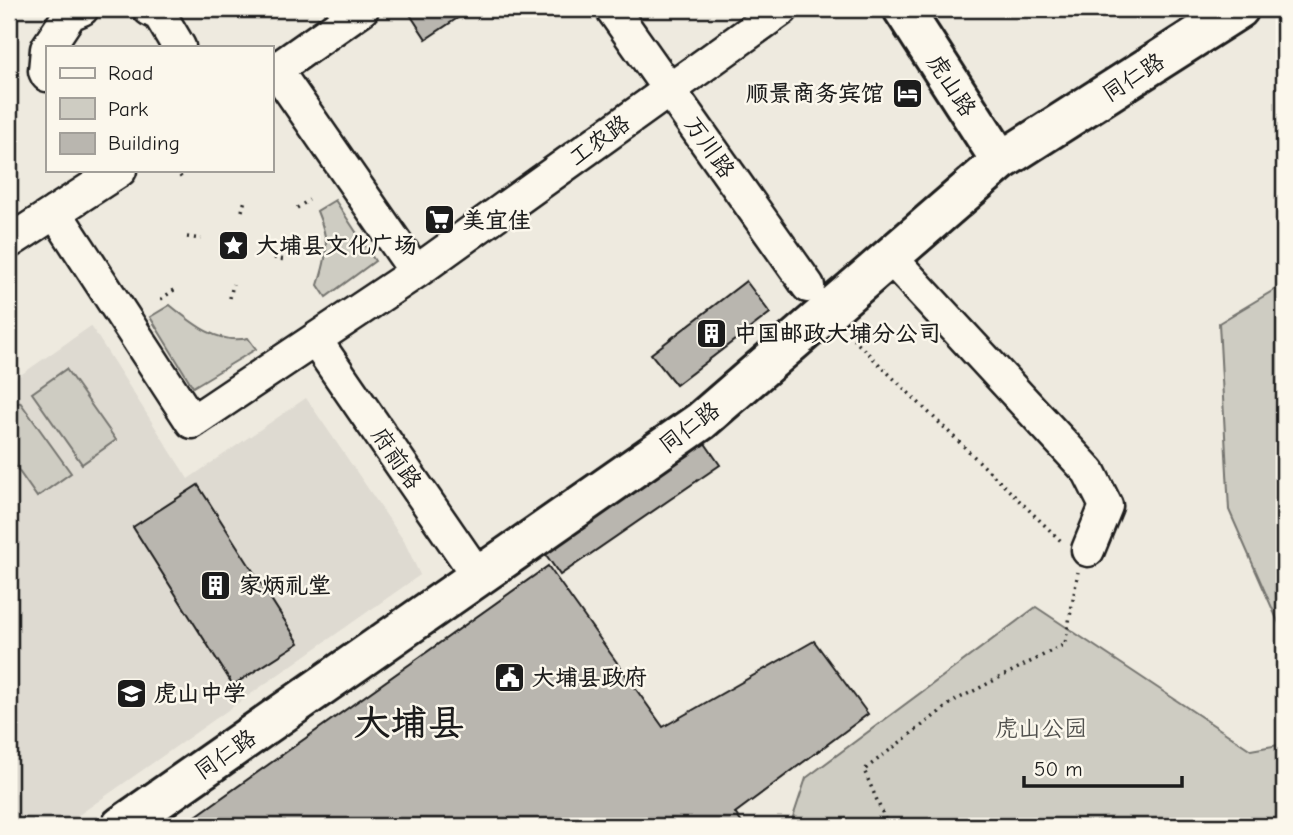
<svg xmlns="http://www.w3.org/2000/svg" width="1293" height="835" font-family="'Comic Neue','LXGW WenKai TC',sans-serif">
<rect width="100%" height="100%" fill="#eeeadf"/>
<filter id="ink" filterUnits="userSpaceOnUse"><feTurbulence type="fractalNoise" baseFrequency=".0143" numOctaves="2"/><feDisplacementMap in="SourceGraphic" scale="14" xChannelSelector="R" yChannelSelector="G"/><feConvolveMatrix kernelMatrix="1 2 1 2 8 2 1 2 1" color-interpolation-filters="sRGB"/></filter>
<g filter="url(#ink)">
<path fill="#dedad1" d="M91,326L188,479L306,398L404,541L420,575L63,826H9V383Z"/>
<path fill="#ceccc2" stroke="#75746f" stroke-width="2" d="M335,200L375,261L326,297L318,285C328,254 330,242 317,211Z
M1284,284V635L1229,510L1219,323Z
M170,305C192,323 218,345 248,338L256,349L193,387L150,317Z
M66,369L116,440L82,464L32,393Z
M20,402L71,473L37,497L9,457V410Z
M1036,607L1251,750L1284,744V826H790L806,778Z"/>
<path fill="#b9b6af" stroke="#1c1c1c" stroke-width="2" d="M409,9H471L426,39L407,10Z
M746,281L770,313L676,385L651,354Z
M702,439L720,465L560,575L542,549Z
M198,485L299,643L233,685L133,527Z
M548,566L663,727L814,641L868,714L735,813L744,826H182Z"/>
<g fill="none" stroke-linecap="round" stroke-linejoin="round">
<defs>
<path id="minor" d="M149,9L160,15L179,47
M612,9L808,286
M48,47L70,14L82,9
M47,49L45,71L47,75
M276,70L416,272
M271,73L362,9
M55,212L192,422L416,272L782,9
M9,242L120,170
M902,270L1089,472L1106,506L1088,550
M316,341L478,576"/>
<path id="major" d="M903,9L1001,161
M121,826L701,421L1001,161L1239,9"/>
</defs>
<use href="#minor" stroke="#1c1c1c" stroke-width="37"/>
<use href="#major" stroke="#1c1c1c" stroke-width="44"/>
<path stroke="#1c1c1c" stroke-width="3.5" stroke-dasharray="2 5" stroke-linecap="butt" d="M176,170L183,180
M297,208L309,200
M242,211L245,200
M187,237L201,239
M274,258L286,260
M230,298L233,284
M161,299L177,288
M848,334L1063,543
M888,826L864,770L954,701L1065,644L1078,572"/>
<use href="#minor" stroke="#fbf7ec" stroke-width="32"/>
<use href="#major" stroke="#fbf7ec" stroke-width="38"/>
</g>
</g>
<defs>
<symbol id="hotel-square" viewBox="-11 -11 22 22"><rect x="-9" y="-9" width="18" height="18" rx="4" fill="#1c1c1c" stroke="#fbf7ec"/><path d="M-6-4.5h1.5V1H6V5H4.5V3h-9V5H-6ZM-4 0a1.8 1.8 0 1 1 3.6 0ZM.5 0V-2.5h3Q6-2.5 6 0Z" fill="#fff"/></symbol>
<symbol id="supermarket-square" viewBox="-11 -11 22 22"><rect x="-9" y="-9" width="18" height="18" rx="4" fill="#1c1c1c" stroke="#fbf7ec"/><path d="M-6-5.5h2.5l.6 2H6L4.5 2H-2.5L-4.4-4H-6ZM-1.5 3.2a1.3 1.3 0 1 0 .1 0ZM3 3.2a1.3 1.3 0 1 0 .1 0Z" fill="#fff"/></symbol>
<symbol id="sight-square" viewBox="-11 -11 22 22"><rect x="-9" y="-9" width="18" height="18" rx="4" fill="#1c1c1c" stroke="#fbf7ec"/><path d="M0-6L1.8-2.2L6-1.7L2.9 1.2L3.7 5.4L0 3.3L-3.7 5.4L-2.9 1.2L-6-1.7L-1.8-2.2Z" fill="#fff"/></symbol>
<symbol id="building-square" viewBox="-11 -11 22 22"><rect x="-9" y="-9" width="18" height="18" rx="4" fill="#1c1c1c" stroke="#fbf7ec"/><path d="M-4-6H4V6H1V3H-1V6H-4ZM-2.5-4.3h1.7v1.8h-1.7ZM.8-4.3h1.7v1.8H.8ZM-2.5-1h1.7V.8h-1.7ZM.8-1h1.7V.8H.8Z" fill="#fff"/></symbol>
<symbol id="civic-square" viewBox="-11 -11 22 22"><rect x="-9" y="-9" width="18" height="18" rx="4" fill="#1c1c1c" stroke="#fbf7ec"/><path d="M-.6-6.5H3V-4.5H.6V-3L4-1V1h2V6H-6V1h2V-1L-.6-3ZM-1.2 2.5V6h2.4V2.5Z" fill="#fff"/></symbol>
<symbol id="school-square" viewBox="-11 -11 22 22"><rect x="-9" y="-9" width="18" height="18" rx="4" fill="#1c1c1c" stroke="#fbf7ec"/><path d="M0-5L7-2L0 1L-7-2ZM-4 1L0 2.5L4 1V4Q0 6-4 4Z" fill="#fff"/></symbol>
</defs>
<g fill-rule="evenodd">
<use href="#hotel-square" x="890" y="76" width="35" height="35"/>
<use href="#supermarket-square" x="422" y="202" width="35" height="35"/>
<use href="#sight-square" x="216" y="228" width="35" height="35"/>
<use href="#building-square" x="694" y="316" width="35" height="35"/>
<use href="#building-square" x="198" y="568" width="35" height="35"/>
<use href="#civic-square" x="492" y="660" width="35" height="35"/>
<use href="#school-square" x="114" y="676" width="35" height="35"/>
</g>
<g text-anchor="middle" stroke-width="5" stroke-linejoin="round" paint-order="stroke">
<g font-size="23" fill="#1c1c1c" stroke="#fbf7ec">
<text transform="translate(1133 77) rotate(-33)" y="8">同仁路</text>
<text transform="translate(952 85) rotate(57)" y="8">虎山路</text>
<text transform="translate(599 140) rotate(-36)" y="8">工农路</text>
<text transform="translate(710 147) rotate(55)" y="8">万川路</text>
<text transform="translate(689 427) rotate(-37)" y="8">同仁路</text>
<text transform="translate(397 458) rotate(55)" y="8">府前路</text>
<text transform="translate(225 754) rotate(-35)" y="8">同仁路</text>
</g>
<g font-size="23" font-weight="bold" fill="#1c1c1c" stroke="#fbf7ec" text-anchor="start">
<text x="884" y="101" text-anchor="end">顺景商务宾馆</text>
<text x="462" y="228">美宜佳</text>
<text x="256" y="253">大埔县文化广场</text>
<text x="734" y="341">中国邮政大埔分公司</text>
<text x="239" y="593">家炳礼堂</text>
<text x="532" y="685">大埔县政府</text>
<text x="154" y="701">虎山中学</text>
</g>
<g font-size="23" fill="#51514e" stroke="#fbf7ec">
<text x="1041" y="736">虎山公园</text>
</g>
<g font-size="37" font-weight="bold" fill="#1c1c1c" stroke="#fbf7ec">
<text x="409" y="735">大埔县</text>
</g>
</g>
<rect width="1293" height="835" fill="none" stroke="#fbf7ec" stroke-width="35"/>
<rect x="18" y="18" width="1258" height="800" fill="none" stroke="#1c1c1c" stroke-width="2.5" filter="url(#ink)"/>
<rect x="46" y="46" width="228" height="126" fill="#fbf7ec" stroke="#a29f99" stroke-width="2"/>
<rect x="60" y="68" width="35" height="10" fill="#fbf7ec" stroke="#a29f99" stroke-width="2"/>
<text x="108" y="80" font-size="21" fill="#1c1c1c">Road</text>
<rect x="60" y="98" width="35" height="21" fill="#ceccc2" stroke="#a29f99" stroke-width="2"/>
<text x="108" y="116" font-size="21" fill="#1c1c1c">Park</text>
<rect x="60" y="133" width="35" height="21" fill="#b9b6af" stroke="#a29f99" stroke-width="2"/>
<text x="108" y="150" font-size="21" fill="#1c1c1c">Building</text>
<path d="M1024 776v10h158v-10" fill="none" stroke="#1c1c1c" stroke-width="3.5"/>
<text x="1034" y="776" font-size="21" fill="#1c1c1c" stroke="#fbf7ec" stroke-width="5" paint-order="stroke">50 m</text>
</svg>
